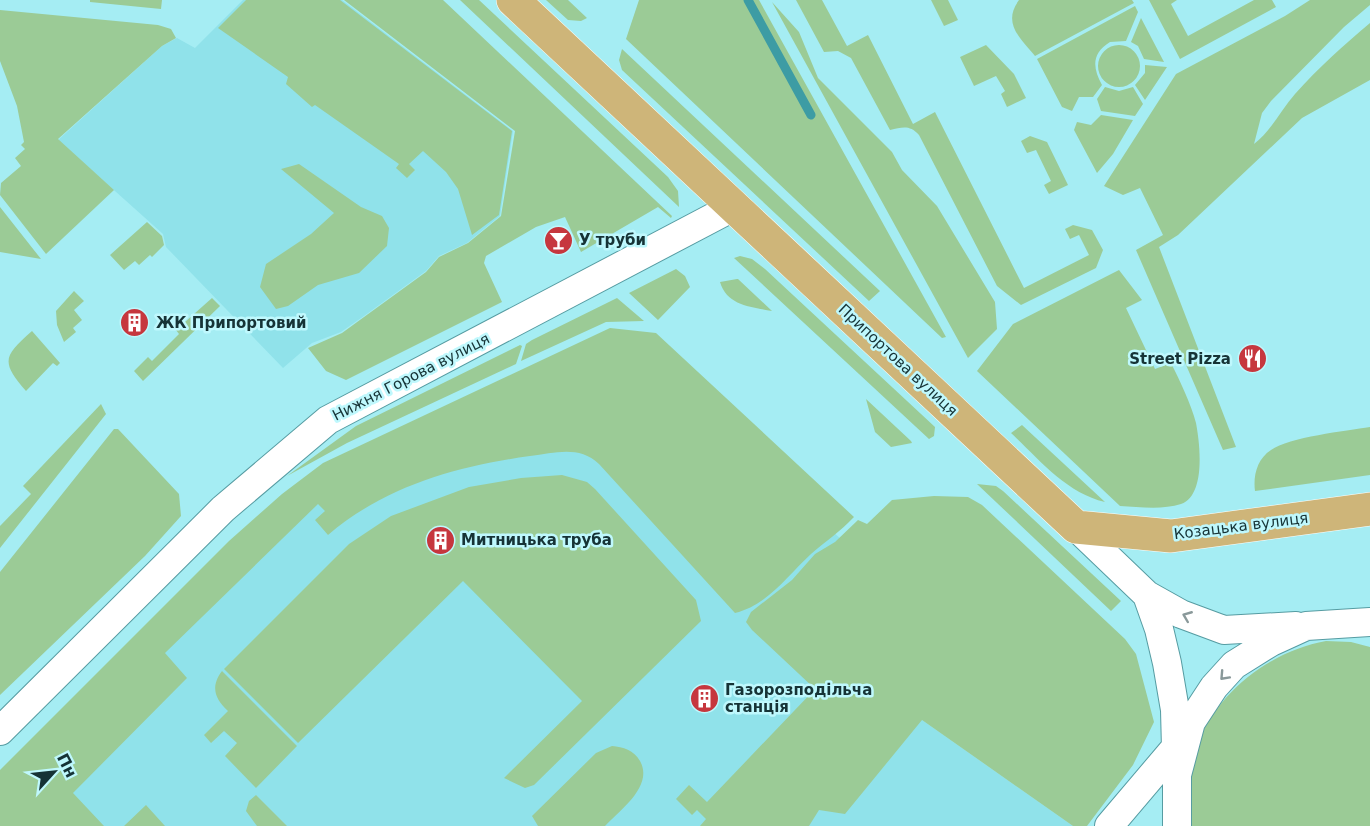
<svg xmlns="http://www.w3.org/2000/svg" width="1370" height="826" font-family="'DejaVu Sans',sans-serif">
<rect width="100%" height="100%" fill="#a5edf3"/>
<path fill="#90e2ea" d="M243,0H342L513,131L500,216L467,243L439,256L426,271L364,316L341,332L312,343L283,368L166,247L163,234L58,140L162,46L177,38L195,48Z
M614,330L856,553L922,720L1073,826H0L324,465Z"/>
<path fill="#9bcb96" d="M90,0H162L161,9L90,2Z
M246,0H340L512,131L499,215L472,235L458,189L446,172L423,151L409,164L415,170L407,178L396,168L399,164L315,105L312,107L286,84L288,77L218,28Z
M344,0H443L672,216L671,218L658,207L581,252L565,217L536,227L486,256L484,263L502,302L346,380L326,371L308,348L342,333L426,272L439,257L468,243L501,216L515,131Z
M460,0H479L668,177L678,191L679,207Z
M546,0H568L587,18L581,21L568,20Z
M639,0H759L946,337L942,338L626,39Z
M796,0H822L847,46L868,35L913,124L935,112L1024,288L1089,255L1079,235L1070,239L1065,229L1073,225L1092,230L1103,250L1096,268L1021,305L997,286L919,135C910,125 903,127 890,130L851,58L838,51L824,52Z
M931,0H948L958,20L944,26Z
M1019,0H1132L1134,3L1035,56C1020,38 1002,23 1019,0Z
M1149,0H1177L1171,4L1188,36L1254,0H1272L1276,7L1180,59Z
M1310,0H1370V5L1344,27L1271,101L1262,113L1254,144C1271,131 1281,110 1295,94C1318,68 1344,45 1370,23V80L1302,118L1178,235L1159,247L1236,447L1223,450L1136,250L1163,235L1140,188L1123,195L1104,186L1176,74L1285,16Z
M772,2L799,32L818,78L892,152L902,170L937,206L995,302L997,329L968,358Z
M1135,6L1138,12L1126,41L1110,42C1092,53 1092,67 1102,85L1093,97H1079L1072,111L1062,107L1037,59Z
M0,10L158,25L171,29L176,38L162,46L58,139L114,190L46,254L0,195L1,183L21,166L15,158L25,149L21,145L24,142L17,106L0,61Z
M1141,18L1164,62L1144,59L1138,46L1131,42Z
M986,45L1014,74L1026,98L1007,107L1001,94L1005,91L996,76L974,86L960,57Z
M1098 66a21 21 0 1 1 42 0a21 21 0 1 1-42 0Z
M622,49L880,291L869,301L622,70L619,60Z
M1145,65L1167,67L1145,100L1135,85L1145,73Z
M1105,87L1119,91L1133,87L1143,104L1135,116L1101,111L1097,99Z
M1101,115L1133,120L1113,154L1097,173L1074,130L1077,122L1091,125Z
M1030,136L1047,142L1068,185L1049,194L1044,185L1051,181L1036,150L1027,153L1021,141Z
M299,164L361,207L382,216L389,228L387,246L359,273L318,285L288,306L276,309L260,287L266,264L311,234L334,213L281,169Z
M0,207L41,259L0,252Z
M147,222L162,236L164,245L152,257L150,255L139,265L135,261L124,270L110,255Z
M740,256L752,259L765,269L935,427L934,436L929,439L734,258Z
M676,269L685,276L690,287L658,320L629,293Z
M1119,270L1142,300L1126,308L1155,369L1171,363C1180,381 1191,404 1196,423C1200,444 1206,495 1181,504C1163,510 1139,507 1120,506L977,371L1013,324Z
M737,279H738L772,311C752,307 727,306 720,282Z
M74,291L84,301L74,310L82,320L73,328L76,332L64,342L57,325L56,311Z
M212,298L220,306L143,381L134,371L148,357L152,361L179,334L176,330Z
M617,298L644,321L606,322L521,361L526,344L532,340Z
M610,328L656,333L854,517C840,532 826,541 811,554C788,575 768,605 735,613L599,464C579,445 555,453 530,456C458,466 385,486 328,535L315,520L325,511L318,504L165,653L187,678L73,793L104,826H0V770L229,541L282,494L323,463Z
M32,331L60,363L57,366L53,363L26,391C0,361 4,356 32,331Z
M520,345L522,346L516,364L347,443L287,476L356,426Z
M866,399L911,441L912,443L891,447L875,432Z
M101,404L106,414L0,548V526L31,494L23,486Z
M1022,425L1105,502C1066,493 1039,459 1011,433Z
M1370,427V475L1255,491C1253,476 1257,459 1271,450C1289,437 1346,431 1370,427Z
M114,429H118L179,494L181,516L145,556L0,695V572Z
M562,475L587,482L595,489L696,600L701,621L534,785L525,788L504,778L582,701L463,581L298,743L224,669L349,544L391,516L469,487L521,478Z
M977,484L996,486L1003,491L1121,601L1111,611Z
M934,496L968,497L982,505L1125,639L1136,654L1154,722L1133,765L1087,826H1073L922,720L845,814L819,810L809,826H700L706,819L697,810L692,815L676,799L689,785L707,802L815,689L752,630L746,622L751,612L792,580L815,554L835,542L858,520L867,524L892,500Z
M1326,641L1351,642L1370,647V826H1186L1185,815C1188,794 1189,768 1196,747C1216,693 1270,651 1326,641Z
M222,671L297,746L256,788L225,756L237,743L224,731L211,743L204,735L228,711C215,699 210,687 222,671Z
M612,746C623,747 634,750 640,761C654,786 620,810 605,826H538L532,816L596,753Z
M256,795L287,826H257L246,811L249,801Z
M146,805L165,826H124Z"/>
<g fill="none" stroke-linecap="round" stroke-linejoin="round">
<path stroke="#3d9ca4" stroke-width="9" d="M748,0L811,115"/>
<defs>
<path id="minor" d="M1076,527L1147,595L1159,629L1167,663L1175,710L1176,749
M1147,595L1181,614L1224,630L1296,626
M0,731L223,509L328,420L735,206
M1109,826L1176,747
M1177,826V775L1191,722L1214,687L1234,665L1271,642L1306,626L1370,622"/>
<path id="major" d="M513,0L1076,527L1171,536L1370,509"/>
</defs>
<use href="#minor" stroke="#569ca2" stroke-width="30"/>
<use href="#major" stroke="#fff" stroke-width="34"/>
<use href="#minor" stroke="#fff" stroke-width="28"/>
<use href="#major" stroke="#ceb579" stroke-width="33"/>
</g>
<defs><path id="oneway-chevron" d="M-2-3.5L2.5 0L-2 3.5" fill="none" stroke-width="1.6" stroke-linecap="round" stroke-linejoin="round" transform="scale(1.5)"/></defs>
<g stroke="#8a999a">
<use href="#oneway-chevron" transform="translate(1187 616) rotate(-158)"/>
<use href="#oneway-chevron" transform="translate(1224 676) rotate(133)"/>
</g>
<defs>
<symbol id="bar-disc" viewBox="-11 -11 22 22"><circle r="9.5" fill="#c6373e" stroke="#bff8fd"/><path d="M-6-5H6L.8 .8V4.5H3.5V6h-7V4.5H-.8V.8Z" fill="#fff"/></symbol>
<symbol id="building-disc" viewBox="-11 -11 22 22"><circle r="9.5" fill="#c6373e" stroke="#bff8fd"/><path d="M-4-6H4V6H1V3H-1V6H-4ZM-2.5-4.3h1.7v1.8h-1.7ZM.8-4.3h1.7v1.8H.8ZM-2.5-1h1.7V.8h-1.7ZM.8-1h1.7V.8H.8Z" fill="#fff"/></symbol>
<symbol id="restaurant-disc" viewBox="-11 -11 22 22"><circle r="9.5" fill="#c6373e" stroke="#bff8fd"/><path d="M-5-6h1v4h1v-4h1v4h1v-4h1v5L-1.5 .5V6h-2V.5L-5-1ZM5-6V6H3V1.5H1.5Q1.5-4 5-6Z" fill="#fff"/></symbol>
</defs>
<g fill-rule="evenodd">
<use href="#bar-disc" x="542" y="224" width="33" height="33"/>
<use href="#building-disc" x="118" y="306" width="33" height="33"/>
<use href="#restaurant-disc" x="1236" y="342" width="33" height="33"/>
<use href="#building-disc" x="424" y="524" width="33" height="33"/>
<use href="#building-disc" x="688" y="682" width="33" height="33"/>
</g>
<g text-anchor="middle" stroke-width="5" stroke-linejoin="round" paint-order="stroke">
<g font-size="15" font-weight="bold" fill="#163336" stroke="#bff8fd" text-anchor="start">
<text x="579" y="245">У труби</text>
<text x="156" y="328">ЖК Припортовий</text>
<text x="1231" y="364" text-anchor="end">Street Pizza</text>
<text x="461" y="545">Митницька труба</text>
<text x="725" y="695">Газорозподільча<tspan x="725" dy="17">станція</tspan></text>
</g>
<g font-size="15" fill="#163336" stroke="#bff8fd">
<text transform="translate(898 360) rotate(43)" y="5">Припортова вулиця</text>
<text transform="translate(411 377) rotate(-27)" y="5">Нижня Горова вулиця</text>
<text transform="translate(1241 526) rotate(-7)" y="5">Козацька вулиця</text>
</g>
</g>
<g transform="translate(54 772) rotate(63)" stroke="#bff8fd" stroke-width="4.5" paint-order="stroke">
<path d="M0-4.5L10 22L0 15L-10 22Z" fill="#163336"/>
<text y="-9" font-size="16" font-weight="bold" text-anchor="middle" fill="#163336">Пн</text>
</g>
</svg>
